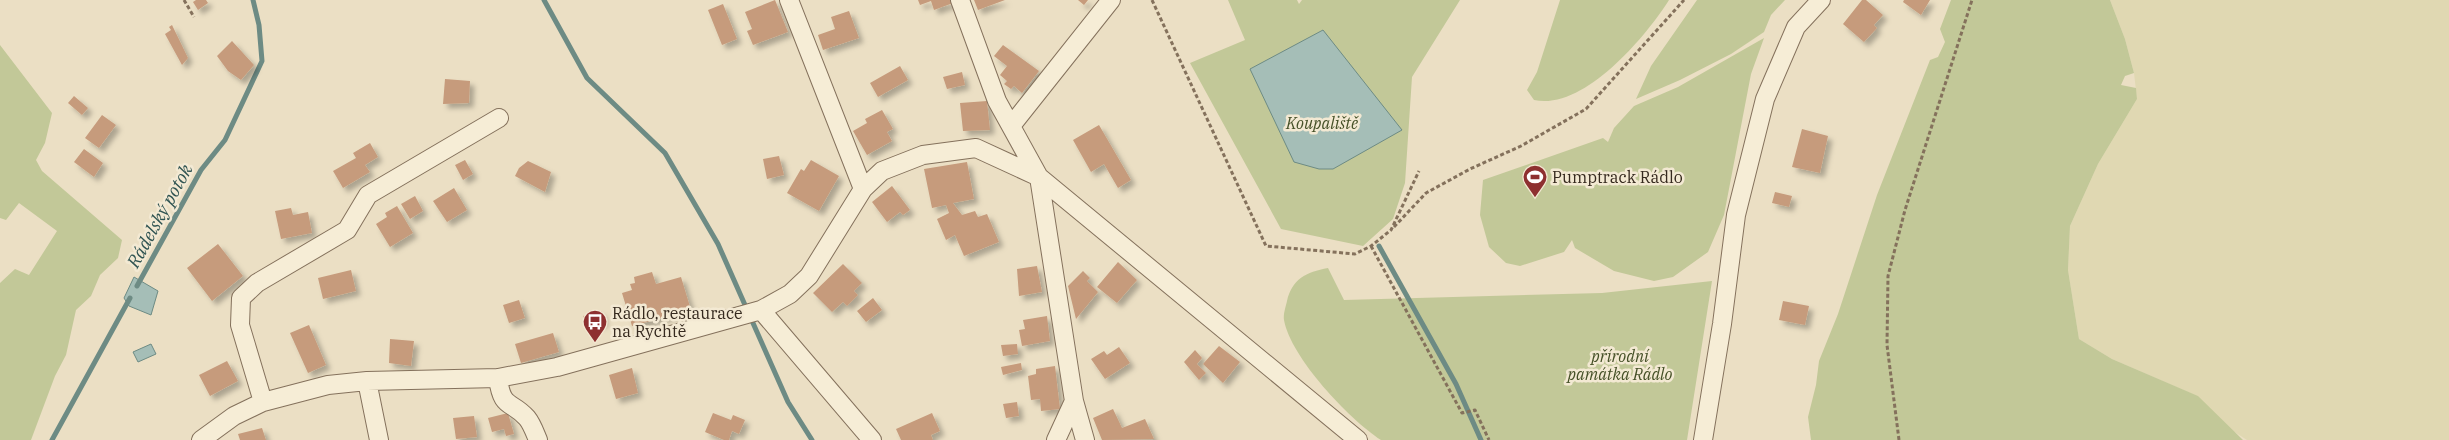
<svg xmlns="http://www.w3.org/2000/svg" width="2449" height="440" font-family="'IBM Plex Serif',serif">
<defs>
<filter id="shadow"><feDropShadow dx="4.5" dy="4.5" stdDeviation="2.5" flood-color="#0004"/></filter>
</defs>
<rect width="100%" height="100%" fill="#ebdfc4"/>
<path fill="#e0d8b2" d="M2110,0H2449V440H2247L2233,431L2197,396L2112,359L2079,339L2068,270L2070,226L2098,164L2137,99L2134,73L2125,39Z"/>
<path fill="#c2c898" d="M1228,0H1297L1299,4L1302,0H1460L1412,77L1405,183L1393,219L1363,246L1281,229L1190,63L1245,40Z
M1560,0H1669C1645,38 1583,111 1534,100L1527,90L1537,72Z
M1697,0H1785L1771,15L1764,32L1731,54L1680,80L1636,99L1651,66Z
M1951,0H2110L2125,39L2134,73L2125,76L2121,85L2136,88L2137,99L2098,164L2070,226L2068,270L2079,339L2112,359L2198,396L2243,440H1811L1808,417L1816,385L1819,361L1838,314L1877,195L1930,60L1938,57L1945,42L1940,29Z
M1764,38L1751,74L1724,215L1708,252L1673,277L1654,281L1614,271L1575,248L1572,240L1564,252L1520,266L1506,263L1489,247L1480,215L1483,180L1603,138L1608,142L1614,128L1634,106L1678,87Z
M0,45L52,113L45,143L36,160L42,171L122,240L118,258L100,275L91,296L76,310L66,355L55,376L31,440H0V283L15,269L29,275L57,231L19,203L6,220L0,218Z
M1328,268L1344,300L1602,293L1712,281L1687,440H1381C1349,419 1291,358 1284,320C1283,314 1286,306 1287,301C1292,279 1306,272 1328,268Z"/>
<path fill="#a5beb7" stroke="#6d8b84" d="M1323,30L1402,130L1333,169H1319L1294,162L1250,69Z
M134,277L158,291L151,315L129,306L124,298Z
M151,344L156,354L138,362L133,352Z"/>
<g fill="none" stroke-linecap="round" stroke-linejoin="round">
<path stroke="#6d8b84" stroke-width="5" d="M544,0L587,78L665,153L718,244L788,402L812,440
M1379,246L1456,384L1481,440
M137,286L201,170L225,140L262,61L259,25L253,0
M52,440L130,298"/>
</g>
<path fill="#c69b7c" filter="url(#shadow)" d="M196,0H206L208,3L198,10L193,2Z
M775,0L788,32L753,45L747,31L752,29L745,12Z
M918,0H952L953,3L934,10L931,1L920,5Z
M974,0H1005L978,10Z
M1078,0H1088L1084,5Z
M1862,0H1866L1883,15L1874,25L1877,28L1864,42L1843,24Z
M1904,0H1930L1921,15L1903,2Z
M723,4L737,39L722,45L708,10Z
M849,11L859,38L823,50L818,35L835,29L831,17Z
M172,25L188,58L182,65L165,34L171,30L169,27Z
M232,41L254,65L241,80L228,71L217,56Z
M1003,45L1039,71L1022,93L1014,86L1011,89L1004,84L1007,81L1000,75L1007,66L994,56Z
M900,66L908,80L878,97L870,83Z
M962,72L965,85L947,89L943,77Z
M445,79L470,81L469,103L443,104Z
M74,96L88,108L82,115L68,103Z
M987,101L990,130L963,131L960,103Z
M882,110L893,129L887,132L892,141L867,155L853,131L867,123L865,119Z
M102,115L116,125L99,148L85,138Z
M1099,125L1131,180L1118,188L1104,164L1091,172L1073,140Z
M1802,129L1828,136L1820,173L1792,167Z
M370,143L378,157L365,165L370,172L343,188L333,171L356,158L353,153Z
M84,149L103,163L94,177L74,162Z
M779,156L784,175L767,179L763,159Z
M465,160L473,174L463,180L455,165Z
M811,160L839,176L819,211L787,193L801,169L804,171Z
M528,161L551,172L545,192L515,176L519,168Z
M967,162L974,199L953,203L962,215L975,211L978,217L987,214L999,242L964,256L955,235L946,240L937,219L949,213L946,205L932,208L924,169Z
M892,186L910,210L903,215L900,212L887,222L872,202Z
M454,188L467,210L447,222L433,201Z
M1775,192L1792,196L1789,207L1772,203Z
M415,196L423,211L410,219L401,204Z
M397,206L413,233L390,247L376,224L387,217L385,213Z
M291,208L293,215L308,212L312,233L281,239L275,211Z
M218,244L243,276L212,301L187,268Z
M1118,262L1137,280L1117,303L1097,287Z
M843,264L862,283L854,291L858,295L847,306L843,302L832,312L813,293Z
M1037,266L1042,292L1019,296L1017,269Z
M351,270L356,291L323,299L318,278Z
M1083,271L1090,278L1087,281L1098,292L1076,319L1068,286Z
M652,272L656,284L681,277L691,310L632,326L622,293L632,290L630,284L635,283L634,277Z
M873,298L882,310L866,322L857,311Z
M519,300L525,318L509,323L503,305Z
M1783,301L1809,306L1805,325L1779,320Z
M601,311L604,322L586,327L583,316Z
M1047,316L1050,341L1022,346L1019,330L1025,329L1023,320Z
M309,325L326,365L308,373L290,333Z
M553,333L559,352L521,363L515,344Z
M390,339L414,341L411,366L389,363Z
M1017,344L1018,354L1003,356L1001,345Z
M1219,346L1240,362L1223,383L1203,364Z
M1119,347L1130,363L1105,379L1091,359L1104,351L1107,355Z
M1195,350L1202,358L1197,364L1206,373L1199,380L1184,362Z
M227,361L238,381L210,396L199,375Z
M1021,363L1022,370L1003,375L1001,367Z
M1055,366L1060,409L1041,411L1040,399L1031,400L1028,376L1036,374V369Z
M632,368L638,393L616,399L609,375Z
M1017,402L1019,416L1006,418L1003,404Z
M1113,409L1122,428L1145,419L1154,439L1102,440L1093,418Z
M508,413L514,434L506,436L504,429L492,432L488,418Z
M713,413L731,420L733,415L745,420L739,434L732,431L729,440H724L705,432Z
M932,413L940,431L931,435L933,440H901L896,429Z
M474,416L477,437L456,439L453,418Z
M262,428L266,440H240L238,434Z"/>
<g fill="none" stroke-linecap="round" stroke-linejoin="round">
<defs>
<path id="minor" d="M789,0L863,189
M960,0L997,101L1039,177L1074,401L1085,440
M1011,126L1111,0
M761,310L872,440
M498,378C502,410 511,400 527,418C532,424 535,433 538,440
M367,381L379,440
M263,402L240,325L241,298L257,283L347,230L368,195L499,118
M201,440L234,416L263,402L328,385L367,381L498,378L557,367L761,310L790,294L809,276L863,189L882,171L923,155L976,148L1039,177L1358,440
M1056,440L1074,401
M1703,440L1722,324L1736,215L1765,99L1796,27L1821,0"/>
</defs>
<use href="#minor" stroke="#84715c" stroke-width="20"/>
<path stroke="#84715c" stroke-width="3" stroke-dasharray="4 2.5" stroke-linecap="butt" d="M184,0L194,17
M1152,0L1266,246L1355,254L1371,246L1391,230L1419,171
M1394,227L1426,193L1470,169L1521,146L1586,109L1684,0
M1371,246L1462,413L1475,410L1489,440
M1899,440L1887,345L1888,276L1905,210L1972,0"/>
<use href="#minor" stroke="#f6edd6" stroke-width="18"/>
</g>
<defs>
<symbol id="stadium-pin" viewBox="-11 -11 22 30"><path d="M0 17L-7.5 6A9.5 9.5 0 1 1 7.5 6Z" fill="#8e3030" stroke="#f3e9d3"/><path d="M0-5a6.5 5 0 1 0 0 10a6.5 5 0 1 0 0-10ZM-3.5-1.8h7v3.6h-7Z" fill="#fff"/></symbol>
<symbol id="bus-pin" viewBox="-11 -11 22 30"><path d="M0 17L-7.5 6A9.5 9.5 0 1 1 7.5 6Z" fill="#8e3030" stroke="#f3e9d3"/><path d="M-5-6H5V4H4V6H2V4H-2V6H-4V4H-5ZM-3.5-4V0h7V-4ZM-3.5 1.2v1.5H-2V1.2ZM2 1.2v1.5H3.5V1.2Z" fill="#fff"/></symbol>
</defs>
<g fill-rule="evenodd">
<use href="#stadium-pin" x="1521" y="163" width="28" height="38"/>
<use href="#bus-pin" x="581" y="308" width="28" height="38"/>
</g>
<g text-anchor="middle" stroke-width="5" stroke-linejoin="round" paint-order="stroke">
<g font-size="16" font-style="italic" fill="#455027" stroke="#f3e9d3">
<text x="1322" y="129">Koupaliště</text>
<text x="1620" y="362">přírodní<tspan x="1620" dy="18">památka Rádlo</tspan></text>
</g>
<g font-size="16" fill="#35291e" stroke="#f3e9d3" text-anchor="start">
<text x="1552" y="183">Pumptrack Rádlo</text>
<text x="612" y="319">Rádlo, restaurace<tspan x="612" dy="18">na Rychtě</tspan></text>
</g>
<g font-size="18" font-style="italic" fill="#2f5351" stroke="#f3e9d3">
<text transform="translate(160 216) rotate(-61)" y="6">Rádelský potok</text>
</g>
</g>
</svg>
